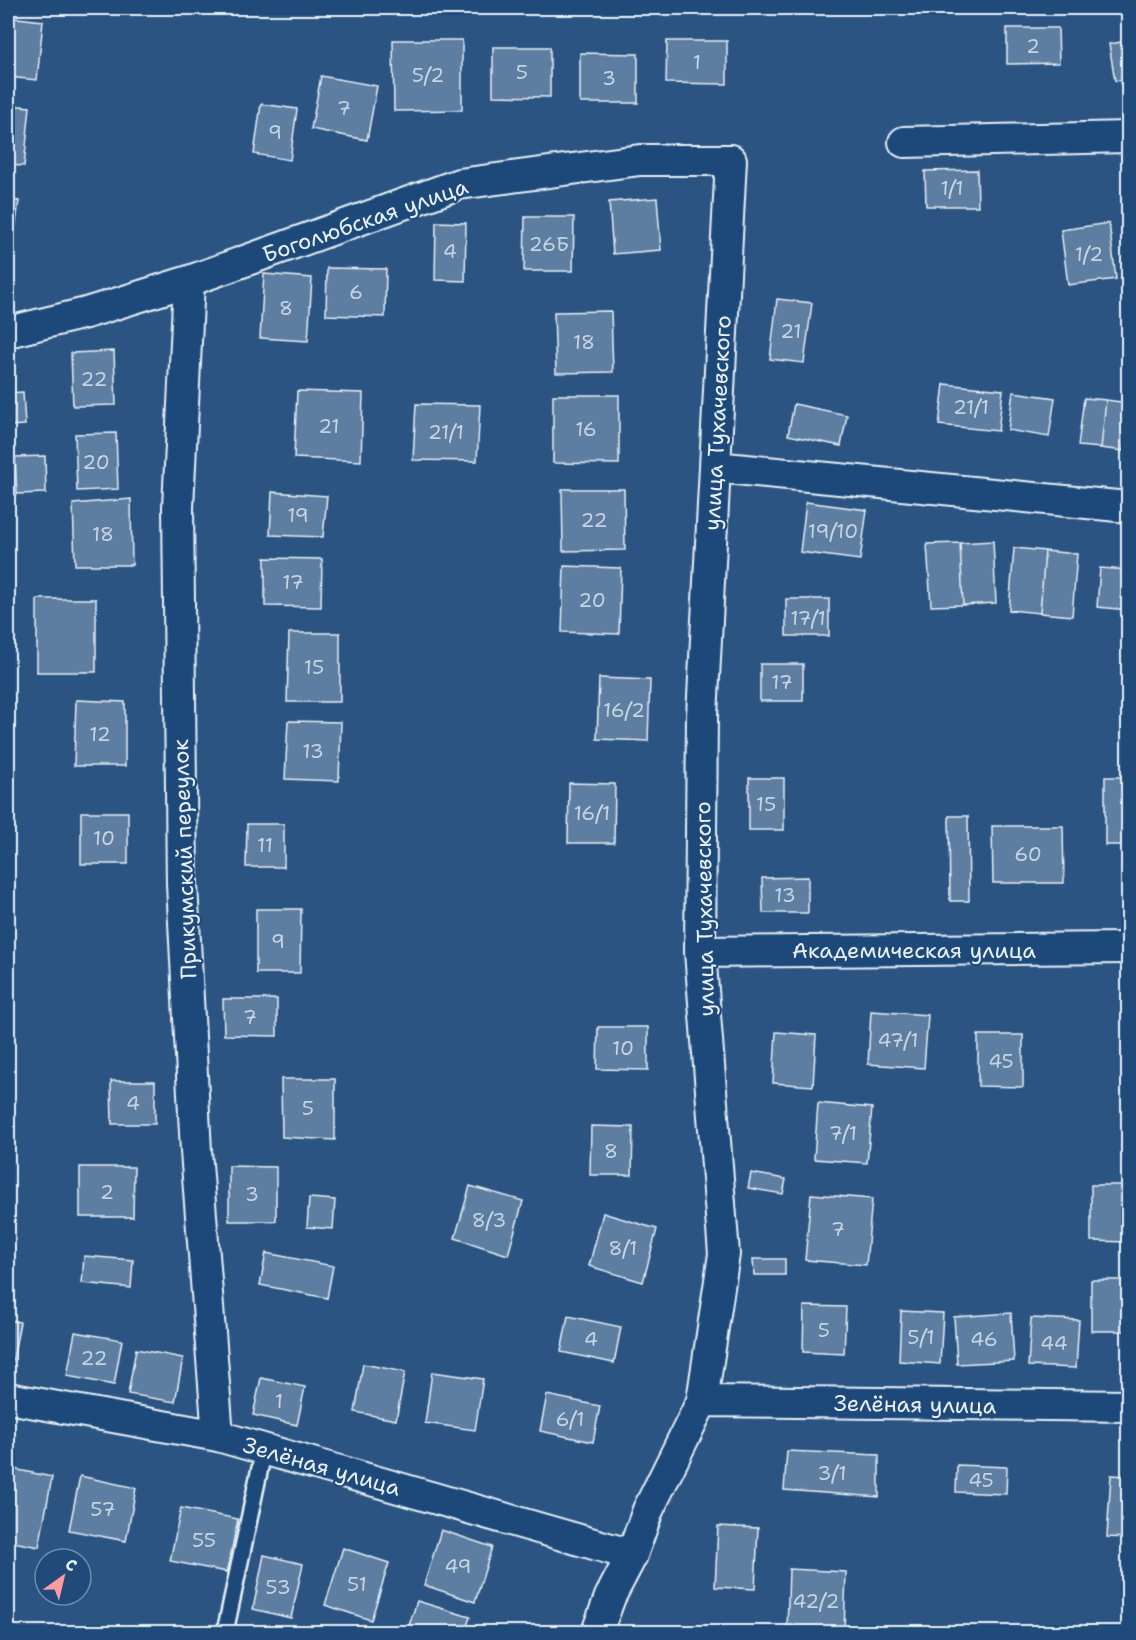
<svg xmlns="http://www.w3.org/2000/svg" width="1136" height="1640" font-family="'Shantell Sans',sans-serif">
<rect width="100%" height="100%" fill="#2b5482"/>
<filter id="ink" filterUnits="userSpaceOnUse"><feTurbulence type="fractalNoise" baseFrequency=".0167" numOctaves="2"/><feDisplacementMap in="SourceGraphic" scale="12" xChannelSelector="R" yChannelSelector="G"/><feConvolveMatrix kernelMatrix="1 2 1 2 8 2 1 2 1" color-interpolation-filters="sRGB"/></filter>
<g filter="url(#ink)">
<path fill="#5d7da1" stroke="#e8f1f8" stroke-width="1.5" d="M8,17L43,21L37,80L8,77Z
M1007,28H1058L1059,63L1007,64Z
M393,40H462V110L394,111Z
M667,41H727V84L666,83Z
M1128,41V79L1115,81L1109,44Z
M493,47H550V97L493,96Z
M580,53L638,54V103H580Z
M321,76L377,86L367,140L311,129Z
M261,104L297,109L290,160L254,154Z
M8,105L30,107L24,166L8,165Z
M977,170L978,206H926L925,171Z
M657,198L661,250L613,254L609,202Z
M8,200L19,201L13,245L8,244Z
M525,217H574L573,271H524Z
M436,222L466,223L465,281L435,280Z
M1109,223L1116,279L1068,285L1061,230Z
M327,268L386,269L385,317L326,315Z
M264,274L312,278L308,341L260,338Z
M777,299L812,303L804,363L770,359Z
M611,311L613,372L556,373L554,312Z
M114,351L116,405L73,406L71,353Z
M944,384L1003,390L998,431L939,425Z
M297,391L363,393L361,461L294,458Z
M23,392L25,425L8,426V393Z
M1013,392L1055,398L1049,437L1008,430Z
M553,395H619V464L553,463Z
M1084,398L1106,400L1101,448L1078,446Z
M1106,400L1128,403L1123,451L1101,448Z
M416,404L480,405L477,461L413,460Z
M794,404L847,415L841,446L788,435Z
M116,433L118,489L77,491L75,434Z
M45,456L46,493L17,494L15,457Z
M562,489H624L625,550L563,551Z
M272,492L327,496L323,537L270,535Z
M131,499L132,565H75L73,504Z
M806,502L867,510L860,560L800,552Z
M993,541L996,603L963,605L960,543Z
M960,543L963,605L931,606L927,544Z
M1014,548L1045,551L1040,613L1009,610Z
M1045,551L1077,554L1072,616L1040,613Z
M265,558L322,559L321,607L265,606Z
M1128,561V610L1097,607L1100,568L1128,570Z
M564,566L621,568L619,634L562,632Z
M37,599H96V672H37Z
M786,599H829V636H786Z
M289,633H340V702H287Z
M760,664H803V701H760Z
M599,678L650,680L648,741L597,739Z
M76,700L125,702V766H74Z
M288,721L341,722L339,781L285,779Z
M1105,777H1128V845H1105Z
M749,778H784V830H749Z
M569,783L615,784L614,843H568Z
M81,812H128V864H81Z
M949,816H968L969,901H950Z
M247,824H284V867H246Z
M992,826H1063L1064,883H993Z
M808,877V913H763L762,878Z
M256,909H301L300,973H256Z
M223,999H277V1036L224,1035Z
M871,1011L928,1015L924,1068L868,1064Z
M598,1027H648V1070L597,1069Z
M776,1032L816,1035L813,1086L773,1083Z
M978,1035H1023V1087L978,1086Z
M281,1079H335V1140L282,1137Z
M111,1081H155V1124H112Z
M818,1103L872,1108L867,1163L814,1159Z
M591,1126L633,1127L632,1175H590Z
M229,1166L276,1167V1221H229Z
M80,1167H134L133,1217H80Z
M751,1173L786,1179L783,1194L748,1188Z
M1091,1185H1128V1242L1091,1241Z
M470,1186L523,1201L508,1255L455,1238Z
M811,1194L872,1199L866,1265L805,1260Z
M309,1198L335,1200L333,1229L307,1227Z
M603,1213L657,1229L643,1282L589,1266Z
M266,1253L333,1266L327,1298L260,1285Z
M84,1256L133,1260L131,1288L82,1283Z
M753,1259H785V1275H754Z
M1091,1280H1128V1331H1091Z
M804,1306L846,1307L844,1354L803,1352Z
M901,1311L943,1313L940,1364L899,1361Z
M1011,1313L1014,1361L957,1364L954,1317Z
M568,1316L621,1327L614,1363L561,1352Z
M1031,1318L1079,1320L1076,1368L1028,1366Z
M8,1320L20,1322L12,1365L8,1364Z
M75,1332L122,1340L114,1385L67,1376Z
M136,1349L183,1358L175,1402L128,1394Z
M363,1364L405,1372L396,1420L355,1412Z
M432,1372L483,1379L475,1430L425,1423Z
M261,1378L305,1387L297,1425L253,1415Z
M547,1395L600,1406L593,1442L540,1431Z
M787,1451L879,1455V1497L784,1490Z
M957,1465L1007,1467L1006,1494L956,1492Z
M9,1468L52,1477L39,1547L8,1541Z
M1111,1475L1128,1476V1538L1107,1537Z
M80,1476L136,1488L126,1541L69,1530Z
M181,1508L238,1519L227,1572L170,1561Z
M718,1526L758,1528L755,1589L715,1587Z
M441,1530L492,1547L475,1602L424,1585Z
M343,1548L389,1563L371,1620L325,1605Z
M264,1555L303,1564L291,1618L253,1609Z
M789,1569L846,1572L844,1632L787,1629Z
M417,1601L470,1617L465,1632H407Z"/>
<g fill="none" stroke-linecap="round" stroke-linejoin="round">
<defs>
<path id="service" d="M225,1632L264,1449"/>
<path id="minor" d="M904,142L1128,137
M189,281L178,507L182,884L196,1151L218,1436
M8,332L86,313L189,281L459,184L640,160H731L702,716L700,952L724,1254L702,1401L648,1510L632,1555L610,1597L597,1632
M715,467L1128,507
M700,952L1128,948
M8,1398L218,1436L632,1555
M702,1401L1128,1406"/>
</defs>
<use href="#service" stroke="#e8f1f8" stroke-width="20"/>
<use href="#minor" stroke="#e8f1f8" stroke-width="34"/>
<use href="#service" stroke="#1f4a7a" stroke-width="15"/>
<use href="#minor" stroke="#1f4a7a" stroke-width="30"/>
</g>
</g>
<g text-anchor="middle" stroke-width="4.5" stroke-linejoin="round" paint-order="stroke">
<g font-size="20" fill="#c5d4e2">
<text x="1033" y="53">2</text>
<text x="697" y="69">1</text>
<text x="522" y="79">5</text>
<text x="428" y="82">5/2</text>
<text x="609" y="85">3</text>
<text x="344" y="115">7</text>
<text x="275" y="139">9</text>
<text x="952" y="195">1/1</text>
<text x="549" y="251">26Б</text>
<text x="450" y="258">4</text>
<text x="1089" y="261">1/2</text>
<text x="356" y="299">6</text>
<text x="286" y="315">8</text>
<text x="791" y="338">21</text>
<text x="584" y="349">18</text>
<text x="94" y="386">22</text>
<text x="971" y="414">21/1</text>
<text x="329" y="433">21</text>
<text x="586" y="436">16</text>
<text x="446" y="439">21/1</text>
<text x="96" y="469">20</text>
<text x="298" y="522">19</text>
<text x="594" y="527">22</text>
<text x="833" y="538">19/10</text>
<text x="103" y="541">18</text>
<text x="293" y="589">17</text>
<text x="592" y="607">20</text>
<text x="808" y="625">17/1</text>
<text x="314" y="674">15</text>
<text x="782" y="689">17</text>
<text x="624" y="717">16/2</text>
<text x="100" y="741">12</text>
<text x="313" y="758">13</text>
<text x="766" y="811">15</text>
<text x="592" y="820">16/1</text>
<text x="104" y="845">10</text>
<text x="265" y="852">11</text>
<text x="1028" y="861">60</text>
<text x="785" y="902">13</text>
<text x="278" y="948">9</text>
<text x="250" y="1024">7</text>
<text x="898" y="1047">47/1</text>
<text x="623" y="1055">10</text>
<text x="1001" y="1068">45</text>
<text x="133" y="1110">4</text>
<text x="308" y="1115">5</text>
<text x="843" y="1140">7/1</text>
<text x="611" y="1158">8</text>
<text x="107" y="1199">2</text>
<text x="252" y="1201">3</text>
<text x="489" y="1227">8/3</text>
<text x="838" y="1236">7</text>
<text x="623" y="1255">8/1</text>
<text x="824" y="1337">5</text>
<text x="921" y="1344">5/1</text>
<text x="591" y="1346">4</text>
<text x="984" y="1346">46</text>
<text x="1054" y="1350">44</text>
<text x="94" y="1365">22</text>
<text x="279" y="1408">1</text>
<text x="570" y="1426">6/1</text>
<text x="832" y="1480">3/1</text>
<text x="981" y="1487">45</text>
<text x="103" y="1516">57</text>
<text x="204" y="1547">55</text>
<text x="458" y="1573">49</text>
<text x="357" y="1591">51</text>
<text x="278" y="1594">53</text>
<text x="816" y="1608">42/2</text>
</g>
<g font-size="22" fill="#e8f1f8" stroke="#1f4a7a">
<text transform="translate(365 220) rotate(-19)" y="8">Боголюбская улица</text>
<text transform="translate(717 423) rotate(-87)" y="8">улица Тухачевского</text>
<text transform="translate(184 859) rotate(-92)" y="8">Прикумский переулок</text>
<text transform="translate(704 909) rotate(-91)" y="8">улица Тухачевского</text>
<text x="914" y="958">Академическая улица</text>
<text transform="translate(915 1404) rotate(1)" y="8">Зелёная улица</text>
<text transform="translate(322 1466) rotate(16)" y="8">Зелёная улица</text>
</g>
</g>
<rect width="1136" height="1640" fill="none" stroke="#1f4a7a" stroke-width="30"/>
<rect x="15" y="15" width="1106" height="1610" fill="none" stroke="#e8f1f8" stroke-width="2" filter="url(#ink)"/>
<g transform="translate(63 1577) rotate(34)"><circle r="28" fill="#1f4a7a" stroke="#6f8dac" stroke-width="1.5"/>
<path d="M0-4.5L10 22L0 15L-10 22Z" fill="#ff9aa2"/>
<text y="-9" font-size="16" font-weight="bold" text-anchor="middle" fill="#e8f1f8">С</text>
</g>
</svg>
